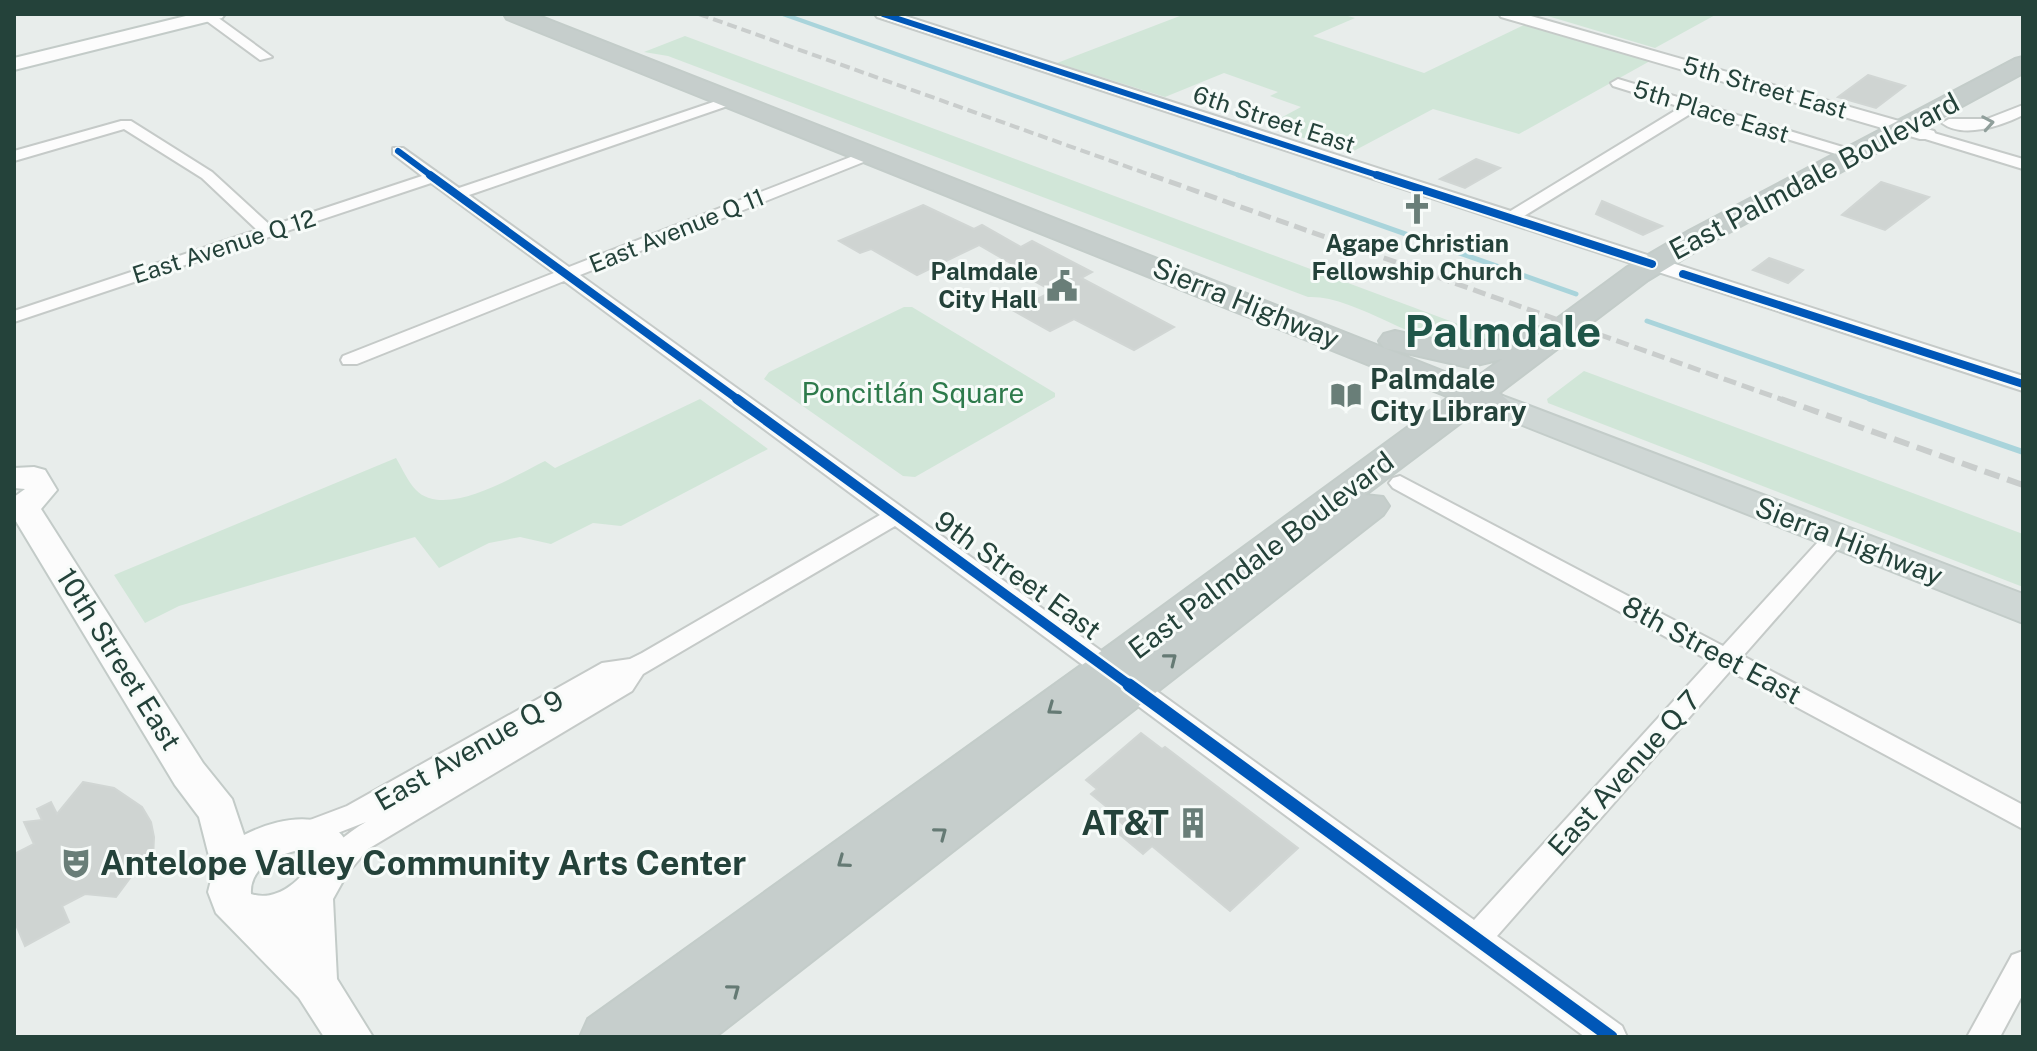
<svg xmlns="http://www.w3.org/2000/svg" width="2037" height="1051" font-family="'Public Sans',sans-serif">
<rect width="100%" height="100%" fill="#e8edeb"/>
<path fill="#d1e6d8" d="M1185,14H1341L1355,18L1313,36L1424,73L1526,24L1650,61L1519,134L1433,109L1350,153L1266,126L1301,107L1270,96L1278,92L1224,73L1165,97L1057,63Z
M1541,14H1717L1655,48Z
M685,36L1493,337C1446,372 1365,294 1308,297L668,56L644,52Z
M904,307H912L1055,393V397L915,477L903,476L764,379L769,372Z
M1584,371L2023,534V587L1548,403L1547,399Z
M700,399L768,449L621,526L593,523L551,544L520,537L489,543L439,568L415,537L179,606L145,623L114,575L396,458C402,468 408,482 416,490C445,520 516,475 545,461L555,468Z"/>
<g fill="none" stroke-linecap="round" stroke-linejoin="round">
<path stroke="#a9d4db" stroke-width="4" d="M783,14L1244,177"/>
<path stroke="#a9d4db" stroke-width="5" d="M1238,175L1576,294
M1647,321L1876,401"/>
<path stroke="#a9d4db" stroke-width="6" d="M1870,399L2023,452"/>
</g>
<path fill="#cfd4d2" stroke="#d1d6d4" stroke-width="2" d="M1868,75L1888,81L1905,86L1876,108L1838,97Z
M1476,159L1500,168L1465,188L1440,179Z
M1881,182L1929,197L1885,230L1842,215Z
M1602,201L1642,218L1662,226L1643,235L1596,214Z
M923,205L974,229L982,225L1021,247L1032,241L1092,272L1081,278L1174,327L1134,350L1074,319L1050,331L1014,311L1053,291L1036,282L1040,280L979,245L917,275L871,249L860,253L839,241Z
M1769,258L1803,270L1788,283L1753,270Z
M1141,733L1162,749L1165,747L1298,848L1230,911L1152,846L1143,854L1118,833L1126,827L1117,819L1119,817L1091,794L1097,789L1086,780Z
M83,782L114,788L142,807L151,822L154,837L153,859L142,862L116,897L85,894L62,906L69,922L25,946L14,920V854L34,844L24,822L42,820L37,809L51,802L57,814Z"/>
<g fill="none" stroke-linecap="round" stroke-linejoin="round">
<defs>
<path id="minor" d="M203,14H213L272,57L260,60L204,19Z
M1618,79L1856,151L1858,154L1851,158L1846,157L1695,111L1516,221H1504V215L1681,107L1613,86L1611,83Z
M734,95L739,96V102L469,195L569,267L866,151H876V157L580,275L1474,920L1710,661L1393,488L1389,483L1393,478L1400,476L1723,646L1828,531H1844L1847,536L1844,541L1743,656L2023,805V829L1730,671L1497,936L1622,1026L1627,1037H1585L895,526L643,674L632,691L368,849C354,864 343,886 321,879L317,870C327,849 347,833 366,822L304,846L294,842L290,834L294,826L347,806L602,663L630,659L642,653L880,515L564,281L357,364H343L341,360L343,356L554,273L431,183L14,322V311L257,230L202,178L124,129L14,161V151L121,121H131L212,172L271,226L422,176L393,154V148H403L459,188Z
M2023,105V115C2001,126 1963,139 1942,123L1949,119H1987Z
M1927,131L2023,159V169L1922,138V132Z
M2023,951V994L2000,1037H1967L2012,955Z"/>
<path id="tertiary" d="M875,14H899L2023,376V391L877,17Z
M1499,14H1524L1934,131L1936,135L1934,139H1920L1501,17Z"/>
<path id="secondary" d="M194,14H225L222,18L14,70V58Z
M34,467L45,470L57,490L41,509L203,763L232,799L244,835C283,815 345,805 353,863L333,899L337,979L373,1037H324L299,998L216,913L208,892L213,872L199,817L175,785L14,518V497L25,489L14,488V468ZM295,851L307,853L311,863C299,883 275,902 251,894C249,870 273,856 295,851Z"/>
<path id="primary" d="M1503,396L2023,594V623L1492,413L1487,406L1492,399Z"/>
<path id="trunk" d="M504,14H534L1384,348L1379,341L1384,334L1395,331L1468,347L1531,324L1543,329L1626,268L1689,231L2015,59L2023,57V73L1709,243L1648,280L1499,393L1511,403L1506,410L1494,413L1479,409L1365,495L1383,497L1389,506L1383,515L715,1037H580L588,1019L1114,642L1449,397L507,19ZM1384,348L1468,367L1502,359L1470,382Z"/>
</defs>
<use href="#minor" stroke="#c5cac8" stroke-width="4"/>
<use href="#tertiary" stroke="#c5cac8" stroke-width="4"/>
<use href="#secondary" stroke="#c3cbc8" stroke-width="4"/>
<use href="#primary" stroke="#c3ccc9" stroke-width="4"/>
<use href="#trunk" stroke="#c3ccc9" stroke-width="4"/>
<use href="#minor" fill="#fcfcfc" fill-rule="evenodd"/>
<use href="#tertiary" fill="#fcfcfc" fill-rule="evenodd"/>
<use href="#secondary" fill="#fcfcfc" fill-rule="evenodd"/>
<use href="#primary" fill="#cfd7d5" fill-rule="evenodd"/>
<use href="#trunk" fill="#c6cecc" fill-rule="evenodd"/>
<path stroke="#c9cdcc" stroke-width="4" stroke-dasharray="10 5" stroke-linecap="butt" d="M699,14L1156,177"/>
<path stroke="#c9cdcc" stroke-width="5" stroke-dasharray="13 6" stroke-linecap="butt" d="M1151,175L1786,401"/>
<path stroke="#c9cdcc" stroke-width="6" stroke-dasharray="16 8" stroke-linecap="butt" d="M1781,399L2023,485"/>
<defs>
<path id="cycleway-far3" d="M883,14L1383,177
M398,151L433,177"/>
<path id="cycleway-far2" d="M430,175L740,401
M1377,175L1652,264
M1683,274L2023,384"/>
<path id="cycleway-far1" d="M737,399L1132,687"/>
<path id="cycleway" d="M1129,685L1611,1037"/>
</defs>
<use href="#cycleway-far3" stroke="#f7fbf9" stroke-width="9"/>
<use href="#cycleway-far2" stroke="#f7fbf9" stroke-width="12"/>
<use href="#cycleway-far1" stroke="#f7fbf9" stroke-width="15"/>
<use href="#cycleway" stroke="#f7fbf9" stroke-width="18"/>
<use href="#cycleway-far3" stroke="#0057b8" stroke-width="6"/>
<use href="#cycleway-far2" stroke="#0057b8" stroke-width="8"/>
<use href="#cycleway-far1" stroke="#0057b8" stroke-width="10"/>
<use href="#cycleway" stroke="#0057b8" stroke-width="13"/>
</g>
<defs><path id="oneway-chevron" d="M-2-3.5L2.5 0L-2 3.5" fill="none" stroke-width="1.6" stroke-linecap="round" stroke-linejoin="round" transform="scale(2)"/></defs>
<use stroke="#909f9b" href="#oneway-chevron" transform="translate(1988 123) rotate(-10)"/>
<g stroke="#657a74">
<use href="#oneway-chevron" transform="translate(1171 659) rotate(-38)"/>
<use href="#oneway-chevron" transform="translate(1053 709) rotate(144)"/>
<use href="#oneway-chevron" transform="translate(941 833) rotate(-37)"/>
<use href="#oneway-chevron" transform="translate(843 862) rotate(144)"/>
<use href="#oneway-chevron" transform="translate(734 990) rotate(-37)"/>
</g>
<defs>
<symbol id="church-bare" viewBox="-9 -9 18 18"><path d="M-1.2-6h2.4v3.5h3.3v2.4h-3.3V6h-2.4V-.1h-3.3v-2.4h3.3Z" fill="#697e78" stroke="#f7fbf9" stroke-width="2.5" paint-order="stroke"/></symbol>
<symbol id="civic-bare" viewBox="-9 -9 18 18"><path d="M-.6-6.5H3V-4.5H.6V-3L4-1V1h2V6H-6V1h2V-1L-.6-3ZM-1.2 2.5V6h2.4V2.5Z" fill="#697e78" stroke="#f7fbf9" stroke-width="2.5" paint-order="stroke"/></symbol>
<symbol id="library-bare" viewBox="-9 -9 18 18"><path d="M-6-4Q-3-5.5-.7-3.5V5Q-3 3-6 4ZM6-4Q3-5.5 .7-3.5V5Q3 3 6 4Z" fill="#697e78" stroke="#f7fbf9" stroke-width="2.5" paint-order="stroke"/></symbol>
<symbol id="building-bare" viewBox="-9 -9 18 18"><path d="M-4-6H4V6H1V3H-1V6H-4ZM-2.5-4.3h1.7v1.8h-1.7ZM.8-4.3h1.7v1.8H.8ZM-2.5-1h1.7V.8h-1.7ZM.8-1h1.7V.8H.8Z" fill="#697e78" stroke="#f7fbf9" stroke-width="2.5" paint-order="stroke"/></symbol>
<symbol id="theatre-bare" viewBox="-9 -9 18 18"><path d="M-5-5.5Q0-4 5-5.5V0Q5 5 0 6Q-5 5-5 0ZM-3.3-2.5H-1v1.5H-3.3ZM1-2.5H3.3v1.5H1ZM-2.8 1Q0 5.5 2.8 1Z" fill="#697e78" stroke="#f7fbf9" stroke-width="2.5" paint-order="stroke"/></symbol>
</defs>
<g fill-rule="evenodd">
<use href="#church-bare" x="1395" y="187" width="44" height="44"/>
<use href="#civic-bare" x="1040" y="264" width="44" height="44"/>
<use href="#library-bare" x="1324" y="373" width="44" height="44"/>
<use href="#building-bare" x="1171" y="801" width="44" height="44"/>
<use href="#theatre-bare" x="54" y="841" width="44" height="44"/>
</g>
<g text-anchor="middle" stroke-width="6" stroke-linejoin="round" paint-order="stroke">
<g font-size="24" fill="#24423a" stroke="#f7fbf9">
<text transform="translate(1765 88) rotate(16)" y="8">5th Street East</text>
<text transform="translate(1711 112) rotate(17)" y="8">5th Place East</text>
<text transform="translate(1274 120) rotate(18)" y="8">6th Street East</text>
<text transform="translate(677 231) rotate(-22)" y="8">East Avenue Q 11</text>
<text transform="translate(224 247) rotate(-18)" y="8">East Avenue Q 12</text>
</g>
<g font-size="24" font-weight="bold" fill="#24423a" stroke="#f7fbf9">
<text x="1417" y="252">Agape Christian<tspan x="1417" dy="28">Fellowship Church</tspan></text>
<text x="1038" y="280" text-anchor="end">Palmdale<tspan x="1038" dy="28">City Hall</tspan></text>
</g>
<g font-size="28" fill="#24423a" stroke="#f7fbf9">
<text transform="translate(1814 176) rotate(-28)" y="10">East Palmdale Boulevard</text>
<text transform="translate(1246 303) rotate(22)" y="10">Sierra Highway</text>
<text transform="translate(1849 541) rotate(21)" y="10">Sierra Highway</text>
<text transform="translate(1261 555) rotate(-37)" y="10">East Palmdale Boulevard</text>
<text transform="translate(1018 575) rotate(36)" y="10">9th Street East</text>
<text transform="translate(1712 650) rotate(28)" y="10">8th Street East</text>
<text transform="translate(119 659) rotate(58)" y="10">10th Street East</text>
<text transform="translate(469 750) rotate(-30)" y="10">East Avenue Q 9</text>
<text transform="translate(1624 773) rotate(-48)" y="10">East Avenue Q 7</text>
</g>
<g font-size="28" font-weight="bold" fill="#24423a" stroke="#f7fbf9" text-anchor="start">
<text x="1370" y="389">Palmdale<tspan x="1370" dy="32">City Library</tspan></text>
</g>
<g font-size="28" fill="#2d7a4b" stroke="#f7fbf9">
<text x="913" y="403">Poncitlán Square</text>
</g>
<g font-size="34" font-weight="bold" fill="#24423a" stroke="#f7fbf9" text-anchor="end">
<text x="1169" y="835">AT&amp;T</text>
<text x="100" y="875" text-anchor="start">Antelope Valley Community Arts Center</text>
</g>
<g font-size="44" font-weight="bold" fill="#1f5548" stroke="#f7fbf9">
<text x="1503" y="347">Palmdale</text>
</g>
</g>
<rect width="2037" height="1051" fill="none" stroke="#24423a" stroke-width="32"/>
</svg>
